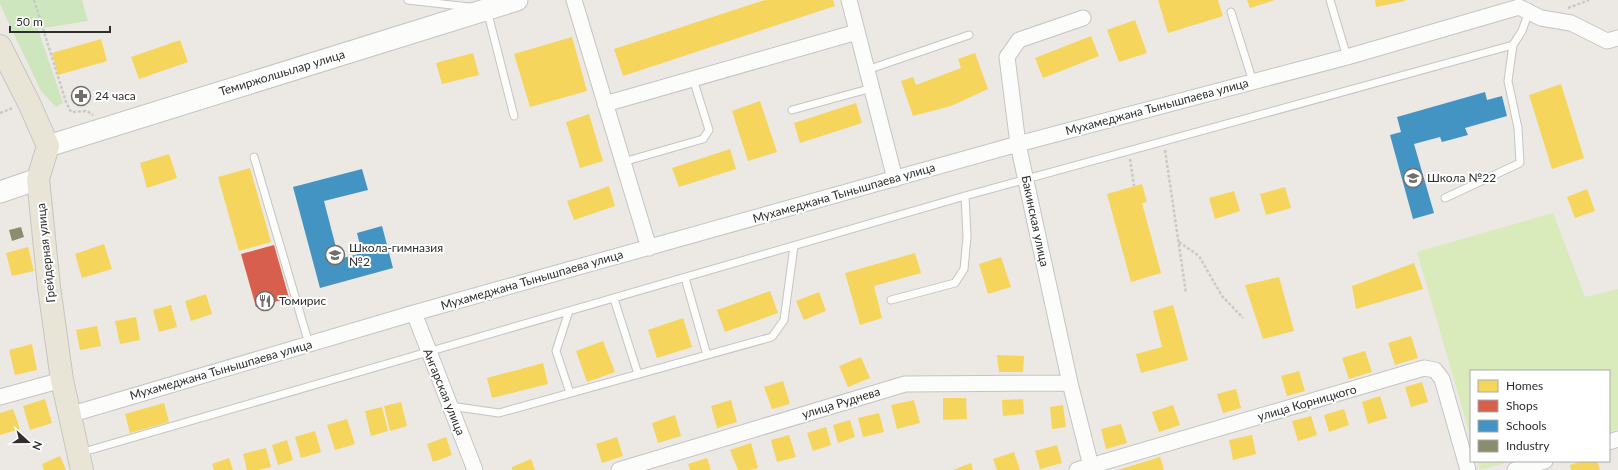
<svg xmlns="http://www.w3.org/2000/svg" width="1618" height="470" font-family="Lato,sans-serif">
<rect width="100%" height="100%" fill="#ece8e4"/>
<path fill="#cee6be" d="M0,0H82L88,21L38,29L63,103L56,107L41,91L4,13L0,4Z"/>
<path fill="#d9eabb" d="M1553,213L1585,297L1618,289V429L1609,432V371H1471V438L1417,252Z
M1478,461H1512L1480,470Z"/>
<path fill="#f6d55c" d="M765,0H833L835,6L623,76L614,49Z
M1158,0H1218L1223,16L1168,33Z
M1247,0H1275L1250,8Z
M1375,0H1405V1L1376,7Z
M1135,20L1147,53L1119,62L1107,30Z
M1091,36L1099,56L1043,78L1035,58Z
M572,37L587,91L530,107L514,54Z
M101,39L107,61L58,75L52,53Z
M180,40L188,62L139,79L131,57Z
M473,53L479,75L442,84L436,63Z
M975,53L988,89L951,106L913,116L901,81L913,77L916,85L961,68L958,59Z
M1561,84L1584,158L1552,169L1529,95Z
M760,101L777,152L748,161L732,111Z
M856,103L862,123L800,143L794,123Z
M589,114L603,161L580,168L566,122Z
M730,149L736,169L679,187L672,168Z
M169,154L177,178L147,188L140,163Z
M250,168L271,242L239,251L218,177Z
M1142,184L1147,202L1142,203L1161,273L1131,282L1107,194Z
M609,186L615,206L574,220L567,201Z
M1285,187L1291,208L1266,215L1260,194Z
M1587,189L1595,211L1575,218L1567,197Z
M1234,191L1240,211L1215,219L1209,198Z
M104,244L112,269L82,278L75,254Z
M28,247L34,271L12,276L6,253Z
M915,253L921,273L874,286L882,318L860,325L845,273Z
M1001,257L1011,287L988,294L979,264Z
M1414,263L1423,289L1356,309L1352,286Z
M1279,277L1294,331L1263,339L1245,285Z
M770,291L778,313L725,332L717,310Z
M819,292L826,311L804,320L796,301Z
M206,294L212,314L191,321L185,301Z
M171,305L177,327L159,332L153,310Z
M1173,305L1188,360L1141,373L1136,354L1162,347L1153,311Z
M136,317L140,340L120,344L115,321Z
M683,318L692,347L657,358L648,330Z
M97,326L101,346L80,350L76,330Z
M1411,336L1418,358L1395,365L1388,343Z
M603,341L615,372L587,382L576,351Z
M32,344L37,370L15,375L9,350Z
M1365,351L1372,372L1349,379L1342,358Z
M997,355L1024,356L1023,372H999Z
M861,357L870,378L848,387L839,366Z
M543,363L548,384L492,398L487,378Z
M1299,371L1305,391L1287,396L1281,376Z
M783,381L790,404L772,409L764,387Z
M1422,382L1428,402L1411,407L1405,387Z
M1236,389L1241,408L1223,413L1217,394Z
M1380,396L1387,418L1368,424L1362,402Z
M943,398H966L967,419L943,420Z
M45,399L52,423L30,430L23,406Z
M1023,399L1024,414L1003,416L1002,400Z
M731,400L737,422L717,428L711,406Z
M914,400L920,423L897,429L891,405Z
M401,402L407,426L390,431L384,406Z
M164,403L169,422L130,433L125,414Z
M1063,405L1066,427L1052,429L1050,407Z
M1173,405L1180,425L1159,432L1152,412Z
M382,407L388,431L371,436L365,411Z
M13,409L20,429L0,435V413Z
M1344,409L1349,425L1329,432L1324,415Z
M879,413L884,432L863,437L858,418Z
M675,415L681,436L658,443L652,423Z
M1311,416L1317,435L1298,441L1292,421Z
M347,419L355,444L335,450L327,425Z
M850,420L855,437L838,443L833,425Z
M1121,424L1127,443L1106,449L1101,429Z
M826,427L831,445L813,451L807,433Z
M315,431L321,452L301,458L295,437Z
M789,435L796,457L777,462L771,440Z
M1252,435L1256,454L1233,460L1229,440Z
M446,437L452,455L433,462L427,444Z
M617,437L623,456L602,463L596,444Z
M287,440L293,460L278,465L272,445Z
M751,443L758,468L750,470H738L730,450Z
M1057,445L1062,463L1040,469L1035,451Z
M266,448L271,467L258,470H247L243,454Z
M1014,452L1020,470H997L993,459Z
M60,456L66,470H44L42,464Z
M1160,457L1164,470H1118Z
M229,458L233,470H214L212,464Z
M707,458L711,470H690L688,464Z
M531,459L535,470H512V467Z
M1582,461H1597L1600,470H1571L1570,465Z
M971,463L973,470H953Z"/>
<path fill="#d6604d" d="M274,245L289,298L256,307L241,254Z"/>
<path fill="#4393c3" d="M1485,92L1487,100L1502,96L1507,116L1465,128L1468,135L1442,142L1440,137L1414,144L1434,213L1413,219L1390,135L1401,132L1397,117Z
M362,169L368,190L324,201L339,259L362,253L357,233L382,226L393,268L320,288L293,187Z"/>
<path fill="#8c8c6e" d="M21,227L24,237L12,241L9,230Z"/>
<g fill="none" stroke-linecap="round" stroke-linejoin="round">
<defs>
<path id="lane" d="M408,0L469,7
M1330,0L1347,57
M487,10L514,116
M1231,12L1253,82
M867,70L969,35
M792,110L872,88
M254,157L309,344
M623,162L703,139L709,130L693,79
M1445,198L1520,163L1518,128L1508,81L1513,45L1522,31L1529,11
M685,278L707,355
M614,299L638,374
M891,300L955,283L964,269L967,237L965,196
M569,311L556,351L570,393
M450,406L499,413L772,337L784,320L794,246
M80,453L965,196L1513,45"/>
<path id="street" d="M574,0L649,248
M849,0L895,179
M1083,18L1019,40L1007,57L1018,144L1070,383L1092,470
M605,104L857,32
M414,313L475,470
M0,397L62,380
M69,415L414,313L1018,144L1347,57L1519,7L1541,18L1571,23L1607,41L1618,38
M1609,442L1618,439
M619,470L905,384L1070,383
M1077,470L1424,368L1435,370L1442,379L1468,470
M1515,470L1545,461"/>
<path id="secondary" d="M48,146L517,0
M0,192L38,179"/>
<path id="primary" d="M0,46L29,103L48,146L38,179L49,287L62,380L82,470"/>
</defs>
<use href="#lane" stroke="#c5c4c5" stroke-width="9"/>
<use href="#street" stroke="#c5c4c5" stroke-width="17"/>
<use href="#secondary" stroke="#c5c4c5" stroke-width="23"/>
<use href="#primary" stroke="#c6c5c4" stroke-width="24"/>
<path stroke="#c9c9c8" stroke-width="2.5" stroke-dasharray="3 2" stroke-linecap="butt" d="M34,0L66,102L71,112L87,111L93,115
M1568,8L1589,0
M0,113L13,108
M1165,150L1186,293
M1130,159L1134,186
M1179,242L1199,256L1222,296L1243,318"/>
<use href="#lane" stroke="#fcfcfb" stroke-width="7"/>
<use href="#street" stroke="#fcfcfb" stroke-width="15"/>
<use href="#secondary" stroke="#fcfcfb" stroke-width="21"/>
<use href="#primary" stroke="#e8e4d6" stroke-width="22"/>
</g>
<defs>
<symbol id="pharmacy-ring" viewBox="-11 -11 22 22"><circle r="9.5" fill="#fff" stroke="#706f6e" stroke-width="1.5"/><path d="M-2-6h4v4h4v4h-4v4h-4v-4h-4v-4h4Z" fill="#706f6e"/></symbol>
<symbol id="school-ring" viewBox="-11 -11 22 22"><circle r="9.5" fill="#fff" stroke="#706f6e" stroke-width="1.5"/><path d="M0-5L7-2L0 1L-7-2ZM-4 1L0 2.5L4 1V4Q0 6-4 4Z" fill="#706f6e"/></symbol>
<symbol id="restaurant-ring" viewBox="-11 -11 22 22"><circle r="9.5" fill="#fff" stroke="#706f6e" stroke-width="1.5"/><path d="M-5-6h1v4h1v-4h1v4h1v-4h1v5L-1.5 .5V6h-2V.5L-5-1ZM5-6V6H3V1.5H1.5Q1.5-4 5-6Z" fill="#706f6e"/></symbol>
</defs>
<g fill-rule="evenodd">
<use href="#pharmacy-ring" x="70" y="85" width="22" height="22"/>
<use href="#school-ring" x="1402" y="167" width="22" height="22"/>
<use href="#school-ring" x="324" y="244" width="22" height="22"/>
<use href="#restaurant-ring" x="254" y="290" width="22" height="22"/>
</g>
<g text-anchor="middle" stroke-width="4" stroke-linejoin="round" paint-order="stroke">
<g font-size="12" fill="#2e2e2e" stroke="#fff">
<text transform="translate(282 73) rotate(-17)" y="4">Темиржолшылар улица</text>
<text transform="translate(1157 107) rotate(-15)" y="4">Мухамеджана Тынышпаева улица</text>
<text transform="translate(844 193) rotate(-16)" y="4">Мухамеджана Тынышпаева улица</text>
<text transform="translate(1035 221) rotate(78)" y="4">Бакинская улица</text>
<text transform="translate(46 253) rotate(-96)" y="4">Грейдерная улица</text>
<text transform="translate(532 280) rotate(-16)" y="4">Мухамеджана Тынышпаева улица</text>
<text transform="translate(221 370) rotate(-16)" y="4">Мухамеджана Тынышпаева улица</text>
<text transform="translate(444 392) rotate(68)" y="4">Ангарская улица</text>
<text transform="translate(841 403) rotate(-17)" y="4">улица Руднева</text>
<text transform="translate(1307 403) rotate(-16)" y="4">улица Корницкого</text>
</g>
<g font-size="12" fill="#2e2e2e" stroke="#fff" text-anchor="start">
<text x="95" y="100">24 часа</text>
<text x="1427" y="182">Школа №22</text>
<text x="349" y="252">Школа-гимназия<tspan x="349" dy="14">№2</tspan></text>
<text x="279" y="305">Томирис</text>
</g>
</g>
<rect x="1470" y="370" width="140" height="92" fill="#ffffff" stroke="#ababab"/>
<rect x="1478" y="380" width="20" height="12" fill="#f6d55c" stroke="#ababab"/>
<text x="1506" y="390" font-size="12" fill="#2e2e2e">Homes</text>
<rect x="1478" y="400" width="20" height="12" fill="#d6604d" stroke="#ababab"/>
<text x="1506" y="410" font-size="12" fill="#2e2e2e">Shops</text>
<rect x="1478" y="420" width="20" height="12" fill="#4393c3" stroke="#ababab"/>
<text x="1506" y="430" font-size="12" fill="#2e2e2e">Schools</text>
<rect x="1478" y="440" width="20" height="12" fill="#8c8c6e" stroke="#ababab"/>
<text x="1506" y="450" font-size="12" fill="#2e2e2e">Industry</text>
<g transform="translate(28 442) rotate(111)" stroke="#ffffff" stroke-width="3" paint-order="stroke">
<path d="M0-3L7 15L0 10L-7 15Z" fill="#2e2e2e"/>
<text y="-6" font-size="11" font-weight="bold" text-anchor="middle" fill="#2e2e2e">N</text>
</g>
<path d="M10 26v6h100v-6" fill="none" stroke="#2e2e2e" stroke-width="2"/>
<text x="16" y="26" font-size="12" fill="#2e2e2e" stroke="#ffffff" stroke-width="3" paint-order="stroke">50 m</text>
</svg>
